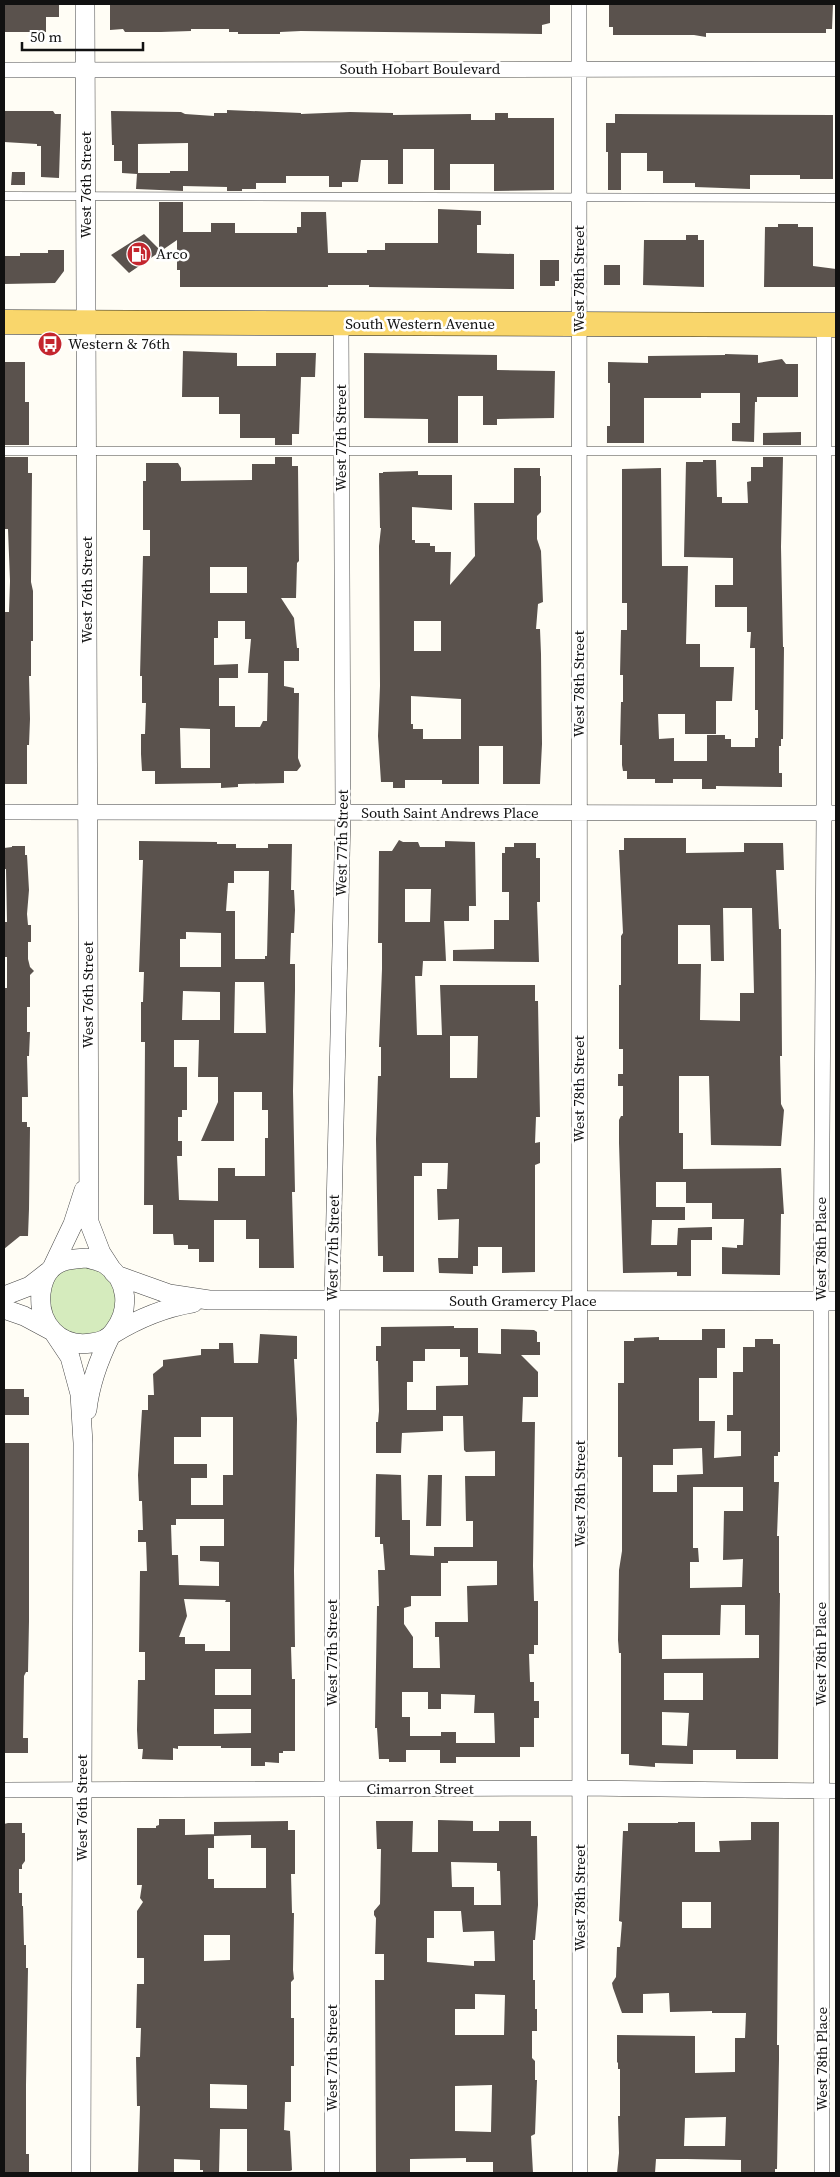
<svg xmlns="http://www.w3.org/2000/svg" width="840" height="2177" font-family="'Source Serif 4',serif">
<rect width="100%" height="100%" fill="#fffdf5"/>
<path fill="#d5ebbd" d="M88,1262L120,1289L110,1331L83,1342L48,1319C45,1271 44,1276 88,1262Z"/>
<path fill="#5a524d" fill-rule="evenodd" d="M4,4H59V17H46V32H4Z
M110,4H550V23L542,25V34L301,31L280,32V34H238V32H229V29H191V31L161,32H125L123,29L110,30Z
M609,4H833L832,29H826V33H706V37L694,35H613V27H609Z
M227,110L301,113V114L350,112L393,113V115L471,114V120H495V113H508V118H554V190L494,191V164H450V190H434V149H403V184H388V160H361L358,182H342V187H329V176H286V183H256V189H242V191H227V187L183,186V191L136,189L137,174L122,173V161H114V145H112L111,111L181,112L185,114L214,116V113H227ZM188,143V171H170V173H138V144Z
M4,111H53L55,114H61L59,178L41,177V146H37V144L4,142Z
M615,114L833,115V179H800V175H750V189L695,187V183H663V171H647V153H621V190H608V152H606V123H615Z
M12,172H25V185H11Z
M159,202H183V232H211V223H235V233H297V227H301V212H326L328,253H367V250H385V243H438V209L481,211V225H477V253L514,254V289L369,287V285H328V287H180V270H177V240L129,273L111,255L144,234L159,249Z
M778,224H798V227H813V266L836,269V287H764L765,227H778Z
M686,235H698V240H704V287L643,285L644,240H686Z
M48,250H64V271L55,283L4,284V256H20V253H48Z
M540,260H559V281H555V286H540Z
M604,265H620V285H604Z
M183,351L237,353V366H276V353H316L315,377H301L299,434H292V445H275V438H240V414H219V397H182Z
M364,353L497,355V370L555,371L554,418L497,419V425H483V396H458V443H428V419L364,418Z
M725,354L758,355V363L782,359L786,364H798V397H757V402H755L754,442L732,441V423H740V393H701V398H644V443H607V426H610V383H608V362L648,363V356L725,355Z
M4,362H25V402H29V445H4Z
M801,432V445H763V433Z
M4,457H28V473H32L31,582L33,591V641H31V676H29L30,719L29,745H27V784H4V612H9L10,581L8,529H4Z
M275,457H292V466H298L299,561L297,563L296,598H281L294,618L297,648H299V661H284V686L294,688V693H299L298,758L301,766L297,771H284V783L238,784V787L221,788V783L155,784V771H142L141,754V734H145L146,703H142V676H140L143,556H150V530H143V481H146V463H178L181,468V481L252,480V464H275ZM210,567H247V593H210ZM218,621H245V639H251L248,673H268L267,721H263L260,727H235V706H219V678H238V664L214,665V638H218ZM180,728L210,729V768H181Z
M763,457H783L781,547L783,647H784L783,739H781V746H779V773H782V787L716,786V789H702V779H673V783H655V779H627V771H623L622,765V745H620L621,702H623V675H620L621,630H627V603H622V469L661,468L662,566H688L686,644H700V667H734L732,701H716V734H685V714H658L659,739L674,738V761H707V735H725V739H731V747H755V738H758V710H755V648H750L751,632H747V607H715V585H733V558L684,557L686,462H703V460H716L717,497H722V503H748L747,482L751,481V467H763Z
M514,468H540V476H541V512L537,516V539L541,551L543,602L538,604L536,629H540L541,654L542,744L540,784H503V746H479V784H442V780H405V788H393V782H381L378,736L380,686L379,546L381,528H380L379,473H383V472L418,471V475H452V510L412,507V540H415V543H430V546H435V552H451L450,585L475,556L474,503H514ZM414,621H441V651H414ZM411,696L461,699V739H423V729H413V724H411Z
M624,838H686V853L744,852V843H783L784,870H776L779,929H781L782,1056H780L781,1104L784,1110L781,1146L711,1145L709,1076H679V1133H683V1169L781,1168L784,1214H781L780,1275L722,1274V1247L737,1248V1245H743L744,1219H712V1203H686V1182H656V1207H685V1220H652L651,1245H677L678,1228L712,1227V1240H691V1276H677V1272L623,1273L619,1143V1120L621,1116H623V1086H618V1074H623V1049H619V985H621V936L623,933L619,850H624ZM723,908H752L754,993H740V1021L700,1020L701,964H678V925H710L711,961H724Z
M399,840L403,842H418L420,847H445V841L475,842L476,906H469V921H444L446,961H423L422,976H415L417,1035H442L440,985H535V1001H538L540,1117H536L535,1143L540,1142V1163L535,1165V1272L502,1273V1247H478V1266H473V1274L439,1273L438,1258H458L459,1219L438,1220L437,1189H447L448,1163H422V1176H414V1272H383V1256H378L376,1139L378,1076H381V1047H379L382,969V943H378L379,851H392ZM405,889H431L430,922H405ZM450,1036H478L477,1078H450Z
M139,841L217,842V844H236V848H268V844H292L291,890H294L295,910L294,933H291L290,964H295V990L293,1091L295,1192H292L294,1268H259V1239H246V1220H214V1262H199V1249H188V1245H174L173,1234H153V1205H144L145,1042H141V1002H143L144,972H139L143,860H139ZM234,871H269L267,956H265V959H235V911H226L228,883H234ZM186,932L221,933V967H180V939H186ZM235,982H264L266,1033H234ZM183,991L220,992V1020H182ZM174,1040H199L198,1077H218V1102L201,1141H234V1092H262V1110H268V1138H265V1176H235V1168H218V1201L179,1200L177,1156H182V1141H178V1117H182V1110H187V1067H174Z
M514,843H536V858H540V902H537L539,962L453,961V950L494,949V920H509V892H502V853H505V847H514Z
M12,846H25V855H27L29,890L27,914L28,925H31V942H28V959L30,967L34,971L30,975V1007H27V1032H30L29,1056H27L28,1097H22V1122H27V1127H30L29,1209L28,1236H20L4,1249V1026L5,988H7V957H5L4,940V922H7L6,869H4V848L12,847Z
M454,1326V1328H478V1353L501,1354V1329L534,1330L537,1332V1342H540V1355H521L538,1372V1397H523L522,1422H535L533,1566L534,1601H538V1645H534V1654H529L530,1682H534V1701H539V1718H534V1747H520V1757H456V1763H440V1750H406V1762H389V1759H379L377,1728H375L377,1606H379L378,1570H385L383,1544H380V1537H375L376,1474L401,1475L402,1520H410V1555L434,1556V1547H473V1521H466L465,1476H495V1451L466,1452L464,1450L463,1416H443V1431L402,1433L401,1453H376V1422H378L379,1411L378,1361H376V1346H381V1327ZM425,1349H460V1357H468V1385L436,1386V1410H407V1382H413V1361H425ZM448,1561H497V1585L467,1586L468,1622H435V1637H439L440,1668H413V1637L404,1624V1608L411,1606V1596H441V1563H448ZM402,1692H428V1709H441V1694L475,1695L474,1713H494L495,1743H456V1732H441V1736H410V1717H402Z
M702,1329H725V1348H717V1378H699V1421H715L714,1458L741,1456V1431H727V1415H733V1372H743V1347H755V1339H773V1344H780V1452H778V1456H774V1482H779L777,1536H779V1593H780L778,1759H736V1750H693V1764L655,1763V1767L629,1765V1754H621V1653H619L618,1640L619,1570L622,1551V1457H618V1383H624V1341H634V1338L659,1337V1340H702ZM702,1448L703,1474L677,1475V1492H653V1465H673V1449ZM693,1487H743V1511H724L723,1560L743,1559L742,1587L690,1588V1562H699L698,1548H693ZM721,1605H745V1635H759V1658L662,1659V1635H720ZM664,1673H703V1700H664ZM662,1712L689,1713L687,1746L662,1745Z
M260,1334L297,1336V1359H294L297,1419L294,1571L295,1647H291L292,1679H295V1751H283V1753H279V1763L265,1762V1766H251V1748H221V1746H178V1749L173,1748V1760L142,1759L143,1749H138L137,1730L138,1680H145V1652H139L140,1571H147L146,1542H138V1530H143L142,1501H139L138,1475L142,1410H148V1395H154L153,1374L163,1366V1360L201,1355V1349H219V1343H233L234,1363H258ZM201,1417H233V1475H223V1505H191V1478H207V1464H174V1437H201ZM176,1519H224V1546H200V1561L219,1562V1586L179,1585L178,1555H172L171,1525H176ZM184,1599L226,1600L225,1602H230V1651H205V1644H185V1637H179L187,1616ZM215,1669H251V1695H215ZM214,1709H251V1733L214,1734Z
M4,1389H24V1397H29V1415H4Z
M4,1443H29V1621L28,1672H26L24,1676L23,1738H28V1753H4Z
M428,1475H442L441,1526H426Z
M159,1819H185V1835L214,1834V1848H208V1879H214V1888H266V1848H251V1835L214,1836V1822L288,1821V1830H295V1874H291L292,1913H294L293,1970L294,1979L291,1982V2018H294V2066H291V2102H285L284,2130L290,2131L292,2170L290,2171H247V2129H220L219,2173H203V2170H200V2160L174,2159V2173H138L140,2106H137L136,2057H140L141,2028H136L137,1984H144V1958H137V1911L143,1902L140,1898L142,1885H137V1828H156V1826L159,1825ZM204,1935H230V1960L204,1961ZM210,2084L247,2085V2109L210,2108Z
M438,1820L473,1821V1831H499V1821H531V1836H537L538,1905L535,1940H533V1980H535V2009H537V2031H532V2058L535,2061V2080H537L535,2134L531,2136L533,2173H493V2162H466V2158L410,2159V2173H376L375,1980H384V1954H375L376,1918L374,1915V1911L380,1904L381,1849H377L376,1821H413L412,1852H438ZM451,1862L497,1863V1871H500L501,1905H474V1887H452ZM434,1911H461L463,1932L494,1931L495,1961H474V1966L427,1962V1938H434ZM475,1994L505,1995L504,2035H455V2009H475ZM492,2085L491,2132L455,2131V2086Z
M678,1822H695V1852H720L719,1841L751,1840V1822H779L777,2045H779V2059L777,2169H775V2173H741V2160L687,2159H656L655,2173H617L619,2153L618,2116H620V2069H618V2063L617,2062V2035L695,2036V2073L735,2072V2038H745L746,2013H712V2011L670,2012L669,1993L643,1994V2013H622L613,1988L612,1983L616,1977L617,1947H620L622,1922L619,1921L623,1831H628V1823H678ZM682,1902H711V1928H682ZM726,2117L725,2146H684L685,2118Z
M8,1823H22V1833H25V1861L22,1865V1869H19V1893H22V1906H23L24,1945H26V1968H28L26,2085V2154H29V2173H4V1824Z"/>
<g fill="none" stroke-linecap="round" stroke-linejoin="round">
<defs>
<path id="service" d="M4,196L836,198
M4,451H836"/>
<path id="minor" d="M579,4L580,2173
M4,70L836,69
M4,812L836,813
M4,1790L580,1788L836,1791
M332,2173V1300L343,813L341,323
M822,2173L821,1301L824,813V325"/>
<path id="tertiary" d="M85,4L89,1222L101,1253L114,1273
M87,1258C93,1260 100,1261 105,1264C129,1280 130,1310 114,1331C109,1339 100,1342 91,1343C59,1348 38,1323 41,1293C42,1285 45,1275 51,1269C60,1259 75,1259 87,1258Z
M52,1268L73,1224L84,1190
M116,1275L169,1294L209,1300L836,1301
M4,1296L30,1286L48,1272
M4,1309L24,1316L52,1331
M54,1333L70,1357L80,1394L83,1443L81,2173
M113,1334C139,1318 163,1308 193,1303
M87,1410C90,1383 99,1359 111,1335"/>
<path id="primary" d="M4,322L836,325"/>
</defs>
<use href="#service" stroke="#444" stroke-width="9"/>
<use href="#minor" stroke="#444" stroke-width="16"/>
<use href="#tertiary" stroke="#444" stroke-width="20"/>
<use href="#primary" stroke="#222" stroke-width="25"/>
<use href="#service" stroke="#fff" stroke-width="8"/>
<use href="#minor" stroke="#fff" stroke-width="15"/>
<use href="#tertiary" stroke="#fff" stroke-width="19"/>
<use href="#primary" stroke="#f9d66b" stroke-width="24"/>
</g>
<defs>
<symbol id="fuel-disc" viewBox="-11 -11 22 22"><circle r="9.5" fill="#c4262e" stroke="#fff"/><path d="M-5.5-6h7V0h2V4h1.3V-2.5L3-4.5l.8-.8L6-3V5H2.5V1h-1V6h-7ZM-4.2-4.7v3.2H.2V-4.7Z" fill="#fff"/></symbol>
<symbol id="bus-disc" viewBox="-11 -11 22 22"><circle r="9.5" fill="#c4262e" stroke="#fff"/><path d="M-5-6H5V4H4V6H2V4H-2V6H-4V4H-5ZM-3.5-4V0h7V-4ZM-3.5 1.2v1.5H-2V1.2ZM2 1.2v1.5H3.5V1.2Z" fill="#fff"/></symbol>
</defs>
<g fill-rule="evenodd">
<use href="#fuel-disc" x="125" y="240" width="28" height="28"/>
<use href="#bus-disc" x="36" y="330" width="28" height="28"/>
</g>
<g text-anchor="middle" stroke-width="5" stroke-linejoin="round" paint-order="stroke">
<g font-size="15" fill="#111" stroke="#fff">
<text x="420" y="74">South Hobart Boulevard</text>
<text transform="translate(86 185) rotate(-90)" y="5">West 76th Street</text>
<text transform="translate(579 279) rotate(-90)" y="5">West 78th Street</text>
<text x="420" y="329">South Western Avenue</text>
<text transform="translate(341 438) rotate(-90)" y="5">West 77th Street</text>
<text transform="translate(87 590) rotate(-90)" y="5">West 76th Street</text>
<text transform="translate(579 684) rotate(-90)" y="5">West 78th Street</text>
<text x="450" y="818">South Saint Andrews Place</text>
<text transform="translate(342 843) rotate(-89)" y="5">West 77th Street</text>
<text transform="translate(88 995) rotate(-90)" y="5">West 76th Street</text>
<text transform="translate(579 1089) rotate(-90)" y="5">West 78th Street</text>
<text transform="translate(333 1248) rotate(-89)" y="5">West 77th Street</text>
<text transform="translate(821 1249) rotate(-90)" y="5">West 78th Place</text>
<text x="523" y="1306">South Gramercy Place</text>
<text transform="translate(580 1494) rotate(-90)" y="5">West 78th Street</text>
<text transform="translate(332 1653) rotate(-90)" y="5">West 77th Street</text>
<text transform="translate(821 1654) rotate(-90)" y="5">West 78th Place</text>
<text x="420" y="1794">Cimarron Street</text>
<text transform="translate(82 1808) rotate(-90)" y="5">West 76th Street</text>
<text transform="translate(580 1898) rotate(-90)" y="5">West 78th Street</text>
<text transform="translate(332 2058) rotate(-90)" y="5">West 77th Street</text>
<text transform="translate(822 2059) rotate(-90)" y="5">West 78th Place</text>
</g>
<g font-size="15" fill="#111" stroke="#fff" text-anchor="start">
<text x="156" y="259">Arco</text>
<text x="68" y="349">Western &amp; 76th</text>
</g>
</g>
<rect width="840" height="2177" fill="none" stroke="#111111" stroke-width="10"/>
<path d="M22 42v8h121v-8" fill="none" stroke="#111111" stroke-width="2.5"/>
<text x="30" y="42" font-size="15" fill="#111111" stroke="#ffffff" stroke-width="4" paint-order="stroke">50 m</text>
</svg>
